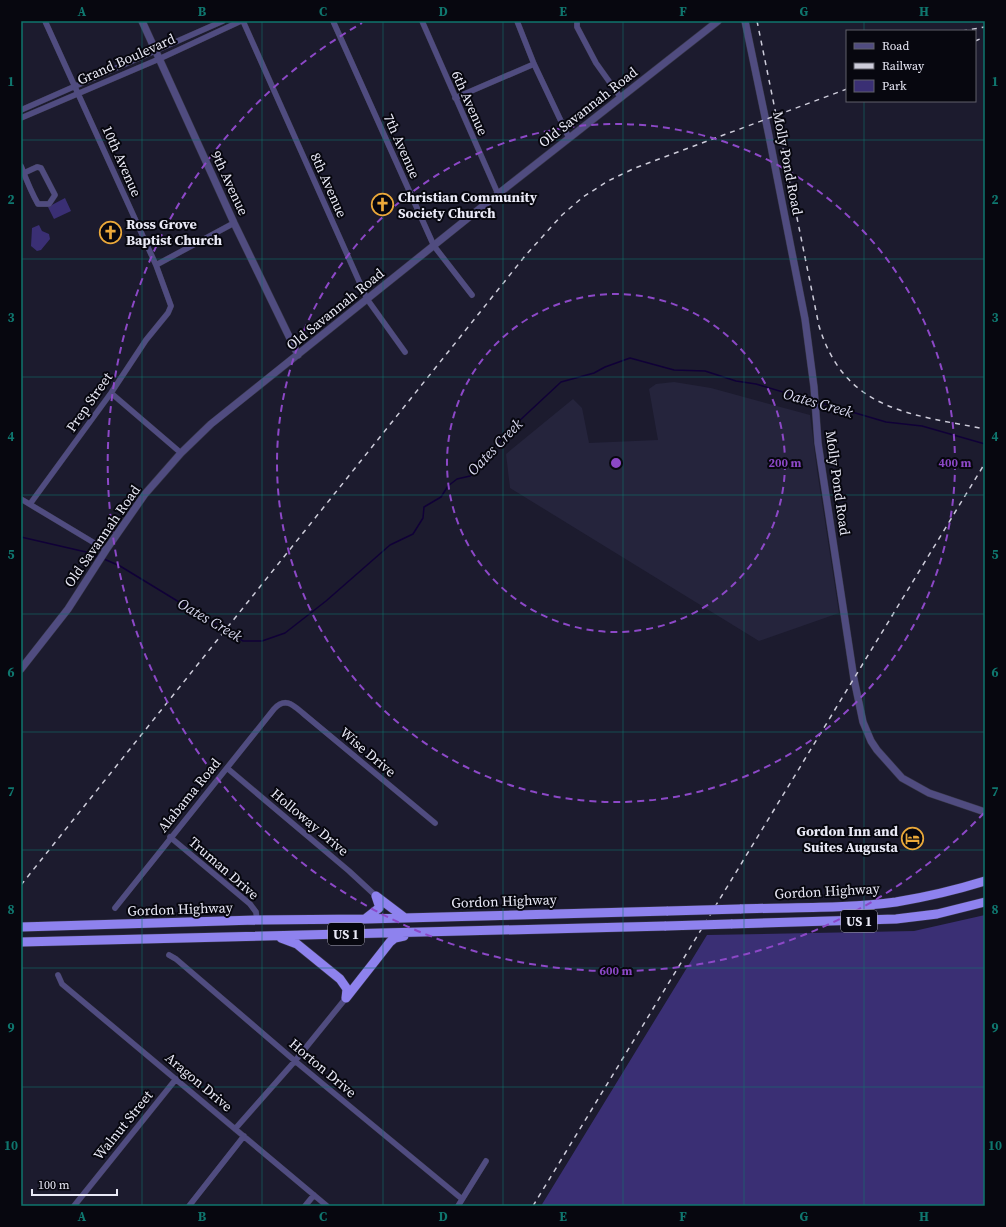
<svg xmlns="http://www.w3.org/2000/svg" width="1006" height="1227" font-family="'Source Serif 4',serif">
<rect width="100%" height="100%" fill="#1c1b2e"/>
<path fill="#25243c" d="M674,382L711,388L810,415L817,470L839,613L759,641L510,488L506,454L573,399L582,408L589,443L658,440L649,389L656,384Z"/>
<path fill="#3a2f74" d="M65,198L71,211L54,219L48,207Z
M39,225L42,231L49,234L50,239L41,250L37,251L31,246L32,228Z
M985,915V1206H541L707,935L914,931Z"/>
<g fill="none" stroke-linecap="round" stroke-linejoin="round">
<path stroke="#100037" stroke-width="1.5" d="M818,402L886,422L922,426L985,444
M21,537L86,552L98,557
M104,559L120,566L243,641H262L285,633L326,601L390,545L413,534L423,518L424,507L441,497L448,486L457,479L470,476L474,472L475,463L491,450L517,423L561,382L594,373L605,367L630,358L674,370L705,371L736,381L756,384L813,401"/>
<defs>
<path id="minor" d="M243,21L367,299L405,352
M333,21L434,246L472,295
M422,21L498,194
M517,21L534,64L569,138
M577,21V27L596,63L621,98
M455,98L534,64
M21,110L223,21
M21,118L159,59L241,21
M21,166C26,179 31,192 38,204H49L55,195L41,168L37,167L24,173
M156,265L234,223
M111,393L181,453
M21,499L106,550
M30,504L111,393L146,340L168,313L171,306L156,265L45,21
M227,768L349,871L376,896
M170,837L250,904L256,912L257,920
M115,908L274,709C286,696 294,706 305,715L435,823
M169,955L176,959L295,1061L462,1199
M58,975L62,984L327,1206
M235,1129L295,1061L346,998
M74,1206L176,1079
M189,1206L244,1136
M305,1206L314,1195
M458,1206L486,1161"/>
<path id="tertiary" d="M142,21L234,223L298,355
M745,21L769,136L805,319L814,387L818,443L854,679L863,722L871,741L877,750L902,778L929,793L985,812
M21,669L68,609L106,550L145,494L181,453L211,424L498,194L718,21"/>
<path id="trunk" d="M376,896L405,918
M740,909C792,907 845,909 896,902C926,897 956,890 985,881
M365,919L379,908V905L376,896
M731,924L896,919L937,914L985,902
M21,927L257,920L365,919L668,911
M281,938L297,944L340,979L347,989L346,998
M21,942L666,926
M346,998L390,942L395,938L404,936"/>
</defs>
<use href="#minor" stroke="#39384a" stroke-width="6"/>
<use href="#tertiary" stroke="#39384a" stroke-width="8"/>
<use href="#trunk" stroke="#39384a" stroke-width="10"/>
<use href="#minor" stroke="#504c80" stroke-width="5.5"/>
<use href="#tertiary" stroke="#504c80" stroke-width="7"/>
<use href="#trunk" stroke="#8e82ee" stroke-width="9"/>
<path stroke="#cdccda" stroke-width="1.5" stroke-dasharray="5 5" stroke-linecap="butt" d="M757,21L819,326C845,411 910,414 985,429
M962,31L985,27
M975,41L985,37
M21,885L525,256L562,215L583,197L608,181L635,168L847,89
M533,1206L985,463"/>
<defs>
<path id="trunk-bridge" d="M668,911L740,909
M666,926L731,924"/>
</defs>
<use href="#trunk-bridge" stroke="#39384a" stroke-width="10" stroke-linecap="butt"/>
<use href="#trunk-bridge" stroke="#8e82ee" stroke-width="9"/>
</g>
<path fill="none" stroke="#0f766e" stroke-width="1" stroke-opacity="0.55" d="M142,21V1206M262,21V1206M383,21V1206M503,21V1206M623,21V1206M744,21V1206M864,21V31M864,101V1206M21,140H985M21,259H985M21,377H985M21,495H985M21,614H985M21,732H985M21,850H985M21,968H985M21,1087H985"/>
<g fill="none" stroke="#8c48c7" stroke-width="2" stroke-dasharray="7 5">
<circle cx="616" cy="463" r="169"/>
<circle cx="616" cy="463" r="339"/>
<path d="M984 813A508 508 0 1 1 362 23"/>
</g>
<defs>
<symbol id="church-ring" viewBox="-11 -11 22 22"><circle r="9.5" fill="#07070f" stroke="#eba93a" stroke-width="1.5"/><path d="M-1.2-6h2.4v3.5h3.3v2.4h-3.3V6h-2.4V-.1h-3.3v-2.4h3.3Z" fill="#eba93a"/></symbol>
<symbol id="hotel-ring" viewBox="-11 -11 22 22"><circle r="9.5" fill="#07070f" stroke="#eba93a" stroke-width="1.5"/><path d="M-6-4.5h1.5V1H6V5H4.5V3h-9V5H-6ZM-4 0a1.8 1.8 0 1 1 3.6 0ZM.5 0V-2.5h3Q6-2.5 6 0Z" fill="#eba93a"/></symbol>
</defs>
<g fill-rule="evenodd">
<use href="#church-ring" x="370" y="192" width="25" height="25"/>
<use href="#church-ring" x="98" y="220" width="25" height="25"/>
<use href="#hotel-ring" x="900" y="826" width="25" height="25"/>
</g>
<g text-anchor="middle" stroke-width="4" stroke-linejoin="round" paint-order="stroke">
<g fill="#07070f" stroke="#a5a5b1" stroke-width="1">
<rect x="841" y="910" width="36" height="22" rx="3"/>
<rect x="328" y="923" width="36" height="22" rx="3"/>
</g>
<g font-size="13" font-weight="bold" fill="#e9e9f6">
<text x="859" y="926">US 1</text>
<text x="346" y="939">US 1</text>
</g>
<g font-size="14" fill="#e9e9f6" stroke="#07070f">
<text transform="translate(126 59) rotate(-24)" y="5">Grand Boulevard</text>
<text transform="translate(470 103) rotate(66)" y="5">6th Avenue</text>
<text transform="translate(588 107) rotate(-38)" y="5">Old Savannah Road</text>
<text transform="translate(402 146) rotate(66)" y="5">7th Avenue</text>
<text transform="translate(122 161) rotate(66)" y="5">10th Avenue</text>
<text transform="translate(788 163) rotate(79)" y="5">Molly Pond Road</text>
<text transform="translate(230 183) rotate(65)" y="5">9th Avenue</text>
<text transform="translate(329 185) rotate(66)" y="5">8th Avenue</text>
<text transform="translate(335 309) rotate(-39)" y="5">Old Savannah Road</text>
<text transform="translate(89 402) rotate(-55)" y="5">Prep Street</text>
<text transform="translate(838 483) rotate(82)" y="5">Molly Pond Road</text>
<text transform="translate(102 536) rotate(-55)" y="5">Old Savannah Road</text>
<text transform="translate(368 752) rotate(40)" y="5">Wise Drive</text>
<text transform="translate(189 795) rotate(-51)" y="5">Alabama Road</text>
<text transform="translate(310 822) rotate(40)" y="5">Holloway Drive</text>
<text transform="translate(224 868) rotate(41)" y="5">Truman Drive</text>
<text transform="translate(827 891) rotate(-3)" y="5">Gordon Highway</text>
<text transform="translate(504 901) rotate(-2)" y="5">Gordon Highway</text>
<text transform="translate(180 909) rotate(-2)" y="5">Gordon Highway</text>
<text transform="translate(323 1068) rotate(40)" y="5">Horton Drive</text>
<text transform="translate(199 1082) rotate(40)" y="5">Aragon Drive</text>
<text transform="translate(123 1125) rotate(-51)" y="5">Walnut Street</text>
</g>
<g font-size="14" font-weight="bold" fill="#e9e9f6" stroke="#07070f" text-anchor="start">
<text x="398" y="202">Christian Community<tspan x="398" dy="16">Society Church</tspan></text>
<text x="126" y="229">Ross Grove<tspan x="126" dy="16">Baptist Church</tspan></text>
<text x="898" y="836" text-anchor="end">Gordon Inn and<tspan x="898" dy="16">Suites Augusta</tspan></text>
</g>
<g font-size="15" font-style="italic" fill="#dadaf1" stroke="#07070f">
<text transform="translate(818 403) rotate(16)" y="5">Oates Creek</text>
<text transform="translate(495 447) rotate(-46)" y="5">Oates Creek</text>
<text transform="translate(210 620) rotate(30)" y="5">Oates Creek</text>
</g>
</g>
<circle cx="616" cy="463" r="6" fill="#8c48c7" stroke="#07070f" stroke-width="2"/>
<g font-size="12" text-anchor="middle" font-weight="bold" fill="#8c48c7" stroke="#07070f" stroke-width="4" stroke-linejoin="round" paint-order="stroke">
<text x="785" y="467">200 m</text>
<text x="955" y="467">400 m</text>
<text x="616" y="975">600 m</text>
</g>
<rect width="1006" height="1227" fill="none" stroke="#07070f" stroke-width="44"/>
<rect x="846" y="30" width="130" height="72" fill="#07070f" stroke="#61616b"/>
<rect x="854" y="43" width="20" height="6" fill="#504c80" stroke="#61616b"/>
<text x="882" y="50" font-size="12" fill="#e9e9f6">Road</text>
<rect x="854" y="63" width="20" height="6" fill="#cdccda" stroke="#61616b"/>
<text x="882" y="70" font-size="12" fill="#e9e9f6">Railway</text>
<rect x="854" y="80" width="20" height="12" fill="#3a2f74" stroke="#61616b"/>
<text x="882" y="90" font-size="12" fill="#e9e9f6">Park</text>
<path d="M32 1189v6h85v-6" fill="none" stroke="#e9e9f6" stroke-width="2"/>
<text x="38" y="1189" font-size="12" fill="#e9e9f6" stroke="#07070f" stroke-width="3" paint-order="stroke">100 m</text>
<rect x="22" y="22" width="962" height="1183" fill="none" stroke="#0f766e" stroke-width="1.5"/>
<g font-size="13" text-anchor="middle" font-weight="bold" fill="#0f766e">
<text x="82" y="16">A</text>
<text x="202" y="16">B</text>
<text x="323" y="16">C</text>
<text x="443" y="16">D</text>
<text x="563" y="16">E</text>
<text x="683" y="16">F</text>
<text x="804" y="16">G</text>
<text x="924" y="16">H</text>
<text x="11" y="86">1</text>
<text x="995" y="86">1</text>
<text x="11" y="204">2</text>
<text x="995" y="204">2</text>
<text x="11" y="322">3</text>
<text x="995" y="322">3</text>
<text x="11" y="441">4</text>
<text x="995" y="441">4</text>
<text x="11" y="559">5</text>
<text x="995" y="559">5</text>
<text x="11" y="677">6</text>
<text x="995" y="677">6</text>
<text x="11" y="796">7</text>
<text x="995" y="796">7</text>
<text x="11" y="914">8</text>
<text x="995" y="914">8</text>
<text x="11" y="1032">9</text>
<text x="995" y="1032">9</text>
<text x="11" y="1150">10</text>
<text x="995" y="1150">10</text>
<text x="82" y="1221">A</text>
<text x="202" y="1221">B</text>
<text x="323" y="1221">C</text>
<text x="443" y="1221">D</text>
<text x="563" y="1221">E</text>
<text x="683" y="1221">F</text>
<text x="804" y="1221">G</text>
<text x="924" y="1221">H</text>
</g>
</svg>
